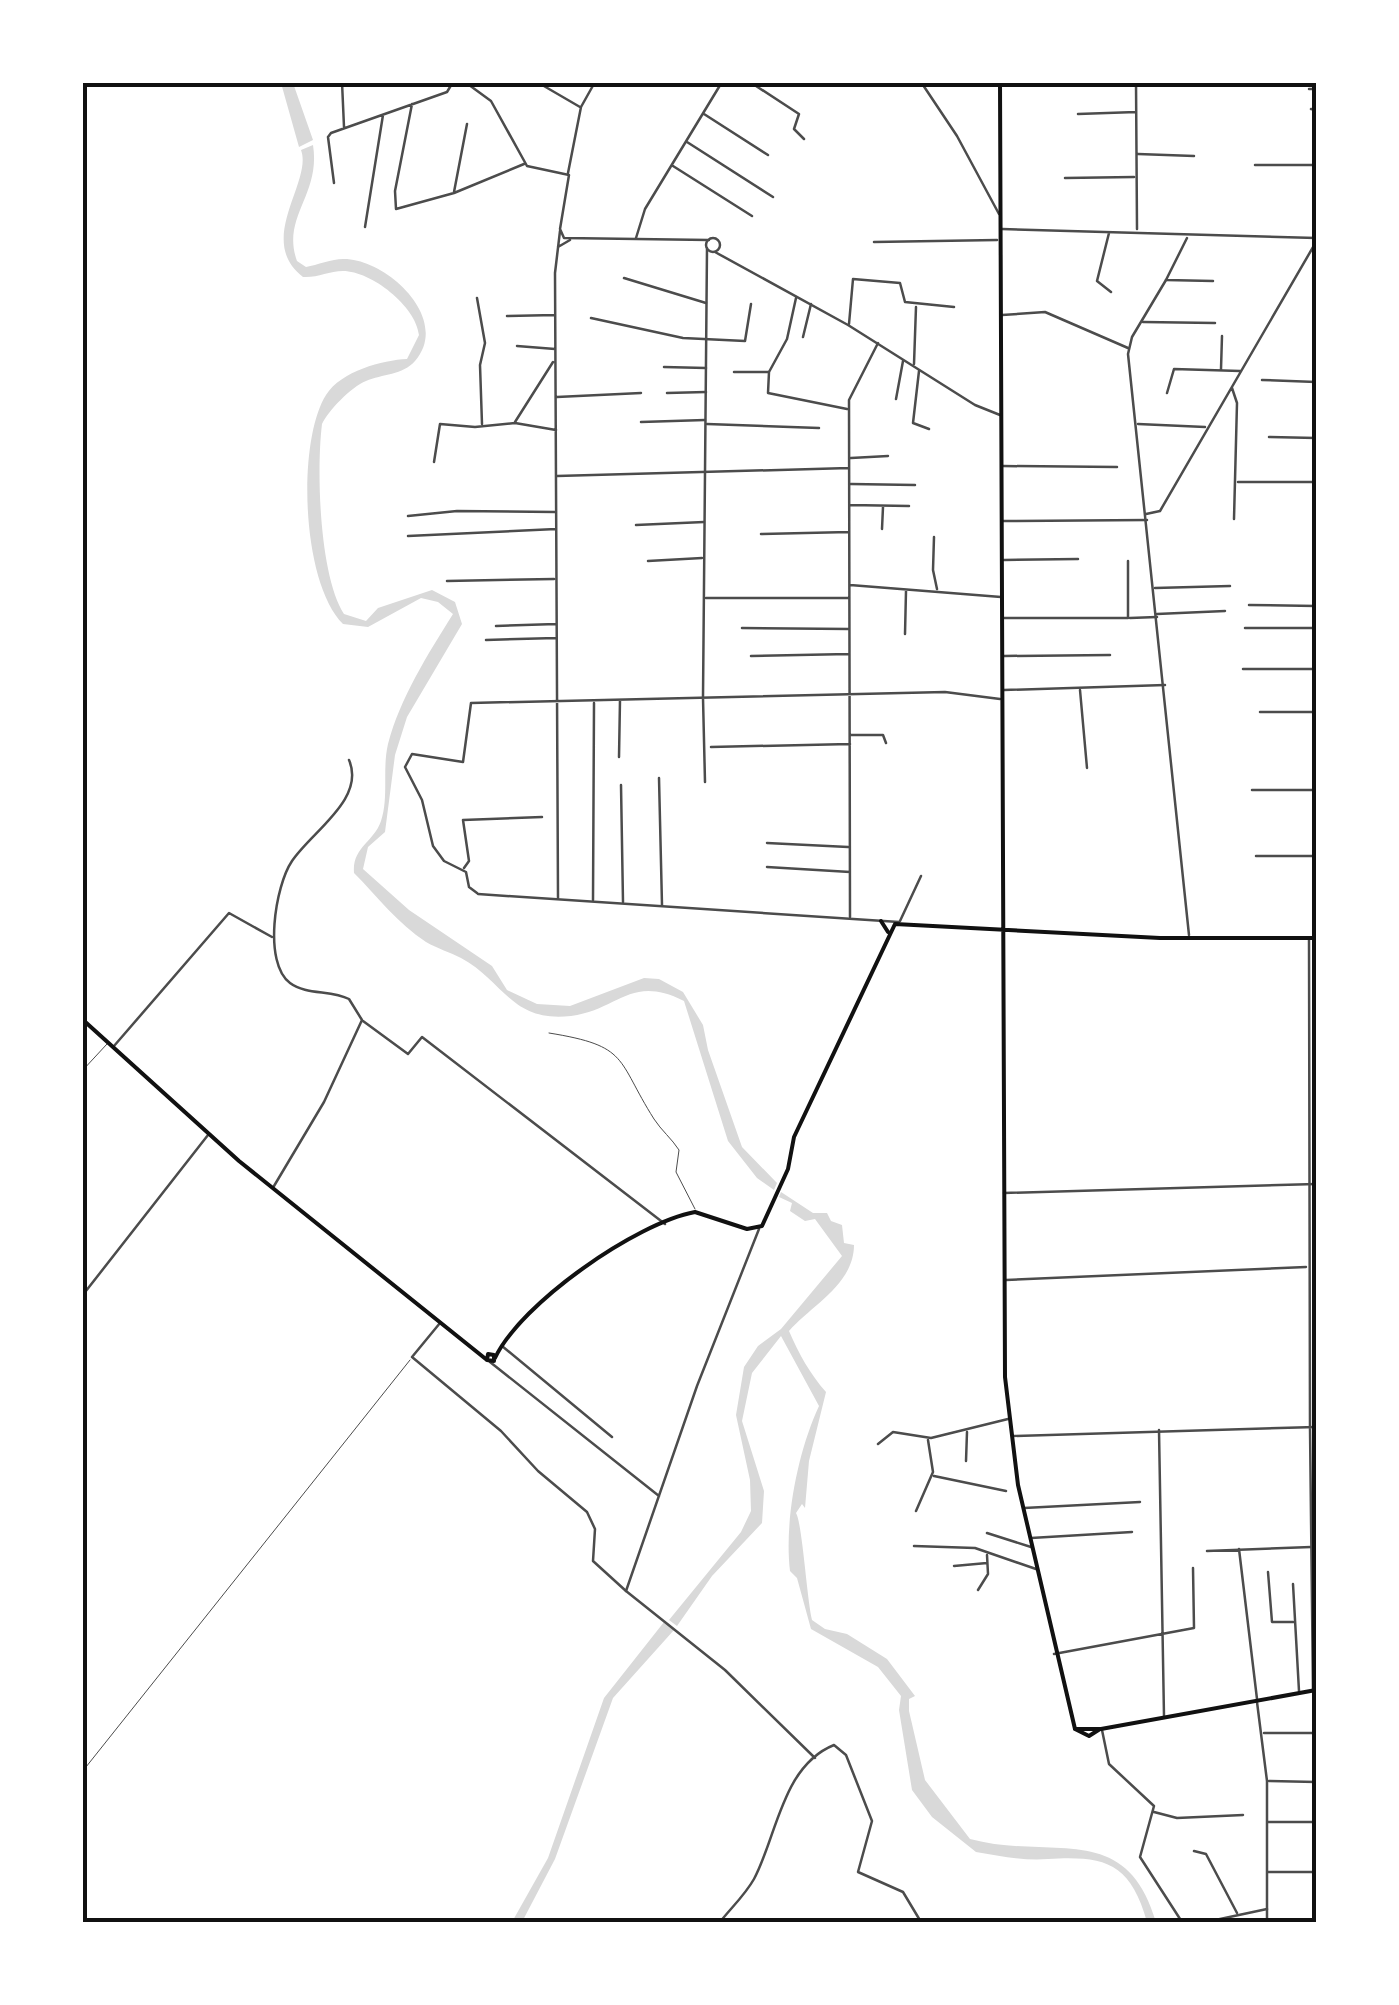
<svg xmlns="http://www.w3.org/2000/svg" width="1399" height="2005" font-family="'Sofia Sans Condensed',sans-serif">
<rect width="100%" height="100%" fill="#fff"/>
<path fill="#d9d9d9" d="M281,83H293L313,140L299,147Z
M313,145C321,195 281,217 297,261L306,267C317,265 332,259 343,259C385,258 452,318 415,361C403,375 382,374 366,381C351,387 328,411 322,424C316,474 320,577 344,614L366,621L378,608L432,590L455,602L462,624L407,717L395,755L385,832L368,847L363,869L409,910L492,966L507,990L537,1004L570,1006L644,978L659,979L683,992L703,1025L708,1050L742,1147L777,1183L774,1190L757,1178L728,1141L684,1001C630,974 619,1010 571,1016C511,1023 503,980 461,958C450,952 438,949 426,942C398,924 377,896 354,873C352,847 374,842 381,821C389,797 382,769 388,744C400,698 428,654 453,614L438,602L421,598L368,627L343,624C301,582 297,441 326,395C341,371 383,360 407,359L419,335C416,306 371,271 343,271C329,271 317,278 303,277C255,240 313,182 301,150Z
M781,1192L813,1213H827L831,1221L842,1225L844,1243L854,1245C854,1284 812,1305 789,1331C799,1354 810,1374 826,1392L809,1461L805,1508L802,1504L796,1513C802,1522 807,1599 812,1620L825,1629L847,1634L887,1659L915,1696L909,1699V1711L925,1780L970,1839C1051,1861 1126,1819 1156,1922H1147C1130,1861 1103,1856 1048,1859C1024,1861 999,1856 976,1852L932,1817L912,1790L899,1710L901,1696L878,1667L811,1629L797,1578L790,1571C784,1521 798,1451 819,1406L781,1336L752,1373L742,1421L764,1491L762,1523L712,1576L677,1626L669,1620L741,1532L751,1511L750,1480L736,1415L744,1367L758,1346L781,1329L842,1256L815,1219L805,1221L790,1211L792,1203L779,1197Z
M664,1622L674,1630L613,1698L555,1859L522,1922H512L548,1858L604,1698Z"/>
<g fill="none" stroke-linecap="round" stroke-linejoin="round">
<path stroke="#4c4c4c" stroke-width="1" d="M549,1033C630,1046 616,1059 654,1119C661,1130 672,1139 679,1150L676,1172L695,1209
M82,1071L107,1044
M82,1772L410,1360
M82,1919L84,1922"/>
<path stroke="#4c4c4c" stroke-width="2.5" d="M342,82L344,127
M537,82L580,107
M750,82L799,114L794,129L804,139
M1136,82L1137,229
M1309,89H1316
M412,104L395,191L396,209L454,193L524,164
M1311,109L1316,110
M704,114L768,155
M1078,114L1136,112
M687,142L773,197
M1138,154L1194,156
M1255,165H1316
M673,166L752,216
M568,173L581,107L595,82
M1065,178L1134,177
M334,183L328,137L331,133L447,92L453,82
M454,192L467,124
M365,227L383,115
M1002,229L1316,238
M1109,233L1097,281L1111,292
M636,238L645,209L722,82
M1187,238L1166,280L1213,281
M874,242L997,240
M558,247L570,240
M624,278L706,303
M477,298L485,343L480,365L482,424
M796,298L787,339L769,372L768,393L847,409
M1002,315L1045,312L1128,348
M507,316L555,315
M591,318L683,338L745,341L751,304
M1143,322L1215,323
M849,324L853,279L900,283L905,302L954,307
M803,337L811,304
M517,346L555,349
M914,364L916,307
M664,367L706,368
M1221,369L1222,336
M919,371L913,423L929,429
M734,372H768
M1262,380L1316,382
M1232,388L1237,403L1234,519
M667,393L706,392
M1167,393L1174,369L1240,371
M557,397L641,393
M896,399L903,361
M515,422L553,362
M641,422L705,420
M707,424L819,428
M1138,424L1205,427
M1269,437L1316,438
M851,458L888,456
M434,462L440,424L475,427L515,423L556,430
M1003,466L1117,467
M557,476L849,468
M1238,482H1316
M851,484L915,485
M850,505L909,506
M1146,514L1160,511L1316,242
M408,516L457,511L555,512
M1003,521L1147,520
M636,525L704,522
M882,529L883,507
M761,534L849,532
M408,536L556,529
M934,537L933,570L937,589
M1004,560L1078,559
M648,561L702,558
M447,581L554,579
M850,585L1001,597
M1155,588L1230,586
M706,598H848
M1249,605L1316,606
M1157,614L1225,611
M1003,618H1128V561
M1130,618L1157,617
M496,626L556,624
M742,628L849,629
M1245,628H1316
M905,634L906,591
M486,640L556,638
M751,656L849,654
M1004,656L1110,655
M1243,669H1316
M1004,690L1165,685
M1080,690L1087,768
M703,698L705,782
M1260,712H1316
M851,735H883L886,743
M711,747L850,744
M619,757L620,700
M659,778L662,905
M621,785L623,902
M1252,790H1316
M767,843L848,847
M1256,856H1316
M767,867L850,872
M464,868L469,861L463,820L542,817
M477,893L469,887L466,872L444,861L433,846L422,800L405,767L412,754L463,762L471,703L945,692L1000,699
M558,898L555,273L560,231
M593,900L594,703
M850,917L849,400L878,343
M900,921L921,876
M1309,939L1310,1426
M363,1021L408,1054L422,1037L665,1224
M114,1046L229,913L272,937
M274,1186L324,1102L362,1020L349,999C331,990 306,995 290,983C263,963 275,886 292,861C311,832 366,799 349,760
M1006,1280L1306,1267
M440,1323L412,1357L501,1431L538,1471L587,1512L595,1529L593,1561L626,1591
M502,1346L612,1437
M1159,1430L1164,1716
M878,1444L893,1432L931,1438L1008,1419
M966,1461L967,1432
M934,1476L1006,1491
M1024,1508L1140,1502
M916,1511L933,1472L928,1440
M987,1533L1031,1547
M1031,1538L1132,1532
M914,1546L975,1548L1036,1569
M1239,1549L1257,1699
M1207,1551L1311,1547
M954,1566L987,1563
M1268,1572L1272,1622H1293
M1293,1584L1299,1691
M978,1590L988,1574L987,1555
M1054,1654L1194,1628L1193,1568
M1264,1733H1316
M1269,1781L1316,1782
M1154,1812L1177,1818L1243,1815
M1268,1822H1316
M1194,1851L1206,1854L1237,1913
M1268,1872H1316
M1206,1922L1267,1909"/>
<path stroke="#4c4c4c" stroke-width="2.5" d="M465,82L491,101L527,166L569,175L560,229L564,238L709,240
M921,82L957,136L999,214
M706 245a7 7 0 1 1 14 0a7 7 0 1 1-14 0Z
M715,252L848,325L975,405L1000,415
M1166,280L1132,337L1128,354L1189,935
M703,697L707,248
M478,894L899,922
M1004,1193L1316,1184
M759,1229L697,1386L626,1591L725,1670L815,1758
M82,1296L208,1135
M490,1362L659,1496
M1310,1428L1313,1690
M1012,1436L1316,1427
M1257,1702L1267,1781V1922
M1102,1730L1109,1764L1154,1806L1140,1857L1182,1922
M720,1922C731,1908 745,1895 754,1879C777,1836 782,1766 834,1745L846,1755L872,1821L858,1872L903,1892L921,1922"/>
<path stroke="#111" stroke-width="4" d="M1000,82L1005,1377L1018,1485L1075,1729
M881,921L888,932
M82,1019L239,1161L487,1360
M488,1354L494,1355V1361L487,1360Z
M495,1358C521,1303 636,1223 695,1212L747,1229L762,1226L788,1169L794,1137L895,924L1160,938H1316
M1075,1729H1101L1316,1690
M1075,1729L1089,1736L1100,1729"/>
</g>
<rect width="1399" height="2005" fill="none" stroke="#ffffff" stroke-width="170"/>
<rect x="85" y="85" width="1229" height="1835" fill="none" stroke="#111" stroke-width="4"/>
</svg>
